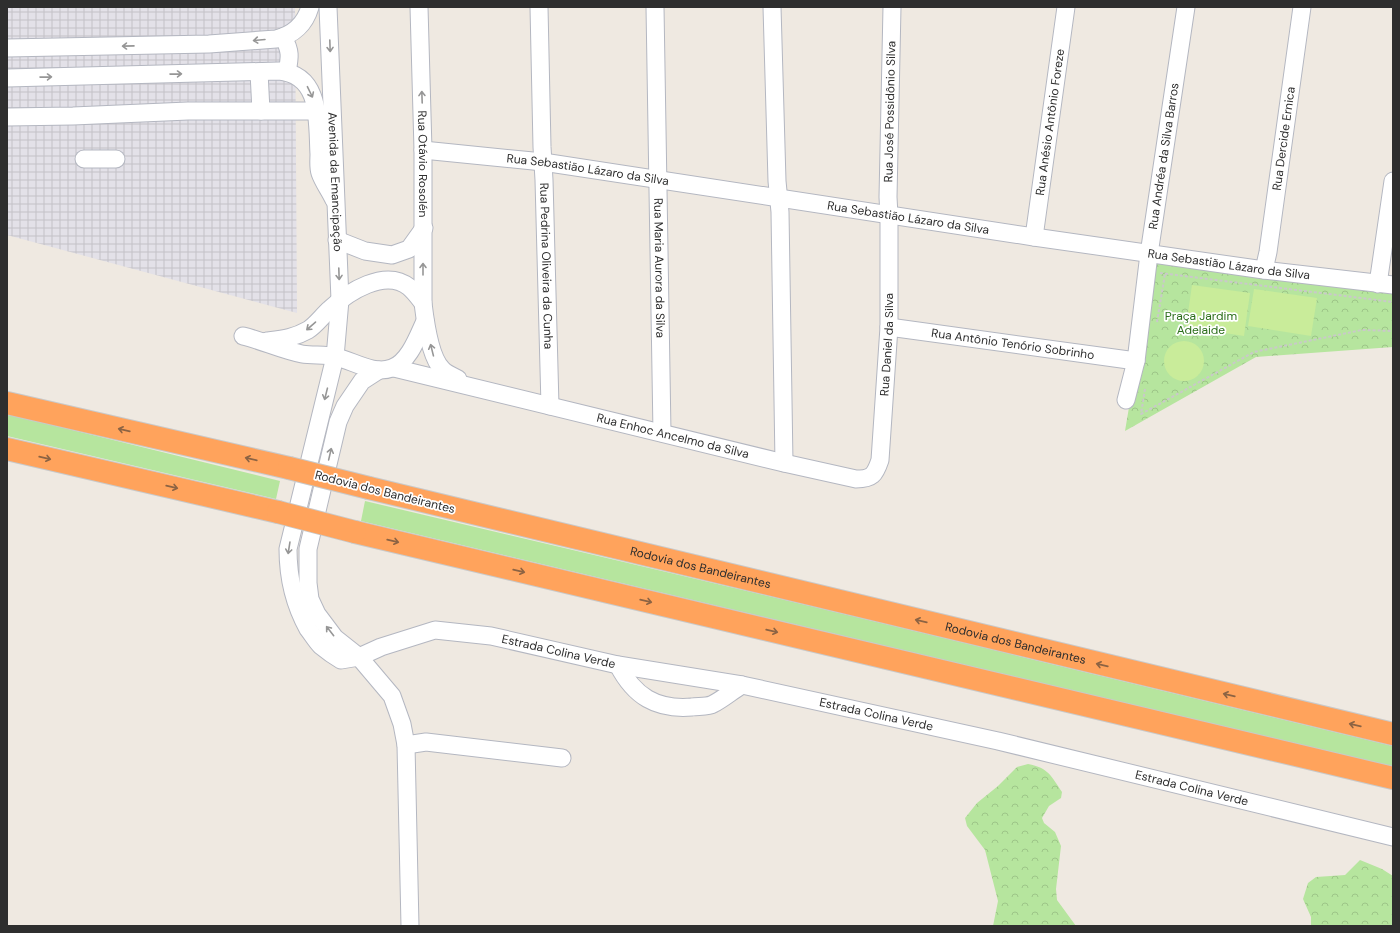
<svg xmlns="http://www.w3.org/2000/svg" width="1400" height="933" font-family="'DM Sans',sans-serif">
<defs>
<pattern id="industrial-grid" width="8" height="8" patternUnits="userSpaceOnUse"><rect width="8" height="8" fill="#e3e1e8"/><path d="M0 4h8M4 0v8" fill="none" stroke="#c3c1c7"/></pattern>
<pattern id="forest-crowns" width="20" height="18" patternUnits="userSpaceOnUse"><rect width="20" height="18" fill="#b6e59e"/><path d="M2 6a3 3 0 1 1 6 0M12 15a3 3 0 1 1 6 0" fill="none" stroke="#9dc588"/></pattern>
</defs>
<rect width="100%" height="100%" fill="#efe9e1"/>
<path fill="url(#industrial-grid)" d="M7,7H295L297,313L7,235Z"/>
<path fill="#b6e59e" d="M7,414L280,481L276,499L7,436Z
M365,501L823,609L1393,746V767L361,521Z"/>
<path fill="url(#forest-crowns)" d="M1156,262L1393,291V347L1256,357L1125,431L1153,265Z
M1028,764C1049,768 1051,776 1062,792L1061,798L1049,806L1042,818L1044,823L1055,832L1061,846L1056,889L1057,900L1076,926H993L998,901L985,850L967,826L965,818L977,803L998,786L1017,767Z
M1360,860L1382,869L1393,876V926H1311V917L1303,899L1308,883L1316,877L1345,875Z"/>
<path fill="#c9ec9a" d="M1192,285L1250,293L1244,336L1186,327Z
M1254,289L1317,298L1311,336L1248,326Z
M1164 361a20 20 0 1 1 40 0a20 20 0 1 1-40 0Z"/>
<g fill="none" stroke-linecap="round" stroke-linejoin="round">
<defs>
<g id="minor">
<path id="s1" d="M328,7L340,300L335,357L288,549C288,578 294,604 308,629C312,634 316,641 321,646C327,651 334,656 341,660L359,657L381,647L435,630L491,636L618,665L742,685L998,741L1393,837"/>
<path id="s2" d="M419,7L423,150V303C425,320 430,357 442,369C446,374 453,376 458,379"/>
<path id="s3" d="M539,7L542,147L544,180L550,406"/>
<path id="s4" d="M655,7L662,433"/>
<path d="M772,7L777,181L780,212L784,463"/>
<path d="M283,37C291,51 290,57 287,72"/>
<path d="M7,48L209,44L276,39C293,35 305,24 310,7"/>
<path d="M259,72L261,111"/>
<path d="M7,78L279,71C322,75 317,122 319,154C319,160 318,167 320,173C323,182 330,191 334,200"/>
<path d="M7,117L73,116L188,111H317"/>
<path id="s5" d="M423,150L543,162L1034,237L1264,270L1393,285"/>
<path d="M84,159H116"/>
<path id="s6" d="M1034,237L1066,7"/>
<path d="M337,240L365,251L392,255L409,249L424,228"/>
<path id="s7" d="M1264,270L1268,252L1302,7"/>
<path d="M1378,284L1393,181"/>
<path id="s8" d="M889,327L1136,361"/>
<path d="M243,336C263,341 282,350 302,354C313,356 325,354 336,357C354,361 373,375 392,368C409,362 418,336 425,321"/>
<path d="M267,341C283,339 294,338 308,330C316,325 323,315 330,309C348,292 385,268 409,287C414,291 419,298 423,303"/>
<path id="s9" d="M394,368L784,463L856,479C872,479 875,475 880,460L889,327V216L888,197L892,7"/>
<path d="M379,370L362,381L345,406L338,422L308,549V583L310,599L317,614L335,638L359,657L392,696L402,724L406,745L410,926"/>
<path id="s10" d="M1126,400L1136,361L1149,254L1186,7"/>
<path d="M618,665C634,696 656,710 692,707C698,706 708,707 713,704C723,699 732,691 742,685"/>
<path d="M406,745L426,742L562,758"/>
</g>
<g id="highway">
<path d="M7,403L289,468"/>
<path d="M7,449L278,512"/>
<path id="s11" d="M369,488L1393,734"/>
<path d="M355,532L1393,778"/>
</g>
</defs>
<use href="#minor" stroke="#b4b7c1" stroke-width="19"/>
<use href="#highway" stroke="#c9c9c9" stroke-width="24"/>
<path stroke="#c9c9c9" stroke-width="2" stroke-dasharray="3 2" stroke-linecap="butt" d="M1160,273L1393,302
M1157,322L1165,274
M1145,389L1141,414L1254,352L1362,330L1393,331"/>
<use href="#minor" stroke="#fff" stroke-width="17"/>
<use href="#highway" stroke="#ffa35c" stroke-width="22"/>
<defs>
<path id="highway-bridge" d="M289,468L369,488
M278,512L355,532"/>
</defs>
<use href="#highway-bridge" stroke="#c9c9c9" stroke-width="24" stroke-linecap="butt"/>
<use href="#highway-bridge" stroke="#ffa35c" stroke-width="22"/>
</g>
<defs><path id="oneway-shaft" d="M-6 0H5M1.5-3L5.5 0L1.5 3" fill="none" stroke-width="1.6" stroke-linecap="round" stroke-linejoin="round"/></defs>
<g stroke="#969696">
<use href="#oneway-shaft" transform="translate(259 40) rotate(175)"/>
<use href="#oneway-shaft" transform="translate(128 46) rotate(179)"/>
<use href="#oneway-shaft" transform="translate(330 46) rotate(88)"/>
<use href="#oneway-shaft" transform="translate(176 74) rotate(-1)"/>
<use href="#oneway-shaft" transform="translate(46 77) rotate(-1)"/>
<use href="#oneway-shaft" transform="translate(310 92) rotate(64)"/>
<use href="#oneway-shaft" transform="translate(422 97) rotate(-92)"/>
<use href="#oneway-shaft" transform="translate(423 269) rotate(-90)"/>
<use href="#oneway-shaft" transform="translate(339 274) rotate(88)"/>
<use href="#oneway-shaft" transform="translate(311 326) rotate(139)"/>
<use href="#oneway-shaft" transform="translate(432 350) rotate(-104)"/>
<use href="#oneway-shaft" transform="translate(326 394) rotate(104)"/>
<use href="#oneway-shaft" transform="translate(330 454) rotate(-77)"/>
<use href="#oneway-shaft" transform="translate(289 548) rotate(99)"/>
<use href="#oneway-shaft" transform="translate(330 631) rotate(-128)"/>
</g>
<g stroke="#8c6343">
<use href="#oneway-shaft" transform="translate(124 430) rotate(-167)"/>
<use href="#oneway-shaft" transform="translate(45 458) rotate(13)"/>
<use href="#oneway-shaft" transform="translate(251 459) rotate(-167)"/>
<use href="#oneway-shaft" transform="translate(172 487) rotate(13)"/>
<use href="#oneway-shaft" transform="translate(393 541) rotate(13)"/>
<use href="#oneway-shaft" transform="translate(519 571) rotate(13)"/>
<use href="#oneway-shaft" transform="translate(646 601) rotate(13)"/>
<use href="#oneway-shaft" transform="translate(921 621) rotate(-167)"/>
<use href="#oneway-shaft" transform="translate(772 631) rotate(13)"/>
<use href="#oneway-shaft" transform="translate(1102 665) rotate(-167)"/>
<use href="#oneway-shaft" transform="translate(1229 695) rotate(-167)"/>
<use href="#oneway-shaft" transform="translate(1355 725) rotate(-167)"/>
</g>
<g text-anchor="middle" stroke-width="3.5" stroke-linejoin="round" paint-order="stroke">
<g font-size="12" fill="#2e2e2e" stroke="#fff">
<text dy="4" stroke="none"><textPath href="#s9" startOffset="858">Rua José Possidônio Silva</textPath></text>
<text dy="4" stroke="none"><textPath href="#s6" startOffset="116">Rua Anésio Antônio Foreze</textPath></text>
<text dy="4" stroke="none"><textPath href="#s7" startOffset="133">Rua Dercide Ernica</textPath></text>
<text dy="4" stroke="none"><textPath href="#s10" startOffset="247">Rua Andréa da Silva Barros</textPath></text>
<text dy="4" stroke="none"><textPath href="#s2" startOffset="157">Rua Otávio Rosolén</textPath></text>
<text dy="4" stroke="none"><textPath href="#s5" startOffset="166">Rua Sebastião Lázaro da Silva</textPath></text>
<text dy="4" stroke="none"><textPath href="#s1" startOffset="175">Avenida da Emancipação</textPath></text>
<text dy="4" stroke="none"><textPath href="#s5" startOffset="490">Rua Sebastião Lázaro da Silva</textPath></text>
<text dy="4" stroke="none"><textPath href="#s5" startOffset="814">Rua Sebastião Lázaro da Silva</textPath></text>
<text dy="4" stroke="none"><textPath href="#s3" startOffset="259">Rua Pedrina Oliveira da Cunha</textPath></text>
<text dy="4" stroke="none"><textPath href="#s4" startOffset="261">Rua Maria Aurora da Silva</textPath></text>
<text dy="4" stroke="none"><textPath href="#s9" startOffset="625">Rua Daniel da Silva</textPath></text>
<text dy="4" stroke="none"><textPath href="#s8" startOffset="125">Rua Antônio Tenório Sobrinho</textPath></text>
<text dy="4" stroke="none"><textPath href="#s9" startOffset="287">Rua Enhoc Ancelmo da Silva</textPath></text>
<text transform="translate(385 492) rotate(14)" y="4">Rodovia dos Bandeirantes</text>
<text dy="4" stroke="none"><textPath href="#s11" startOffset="341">Rodovia dos Bandeirantes</textPath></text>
<text dy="4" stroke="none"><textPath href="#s11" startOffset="665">Rodovia dos Bandeirantes</textPath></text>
<text dy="4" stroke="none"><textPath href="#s1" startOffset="902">Estrada Colina Verde</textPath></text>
<text dy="4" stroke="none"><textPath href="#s1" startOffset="1226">Estrada Colina Verde</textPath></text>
<text dy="4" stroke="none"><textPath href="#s1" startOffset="1550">Estrada Colina Verde</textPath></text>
</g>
<g font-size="12" fill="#2c6e1b" stroke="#fff">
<text x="1201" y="320">Praça Jardim<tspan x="1201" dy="14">Adelaide</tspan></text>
</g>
</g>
<rect width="1400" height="933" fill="none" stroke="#2e2e2e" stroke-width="16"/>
</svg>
